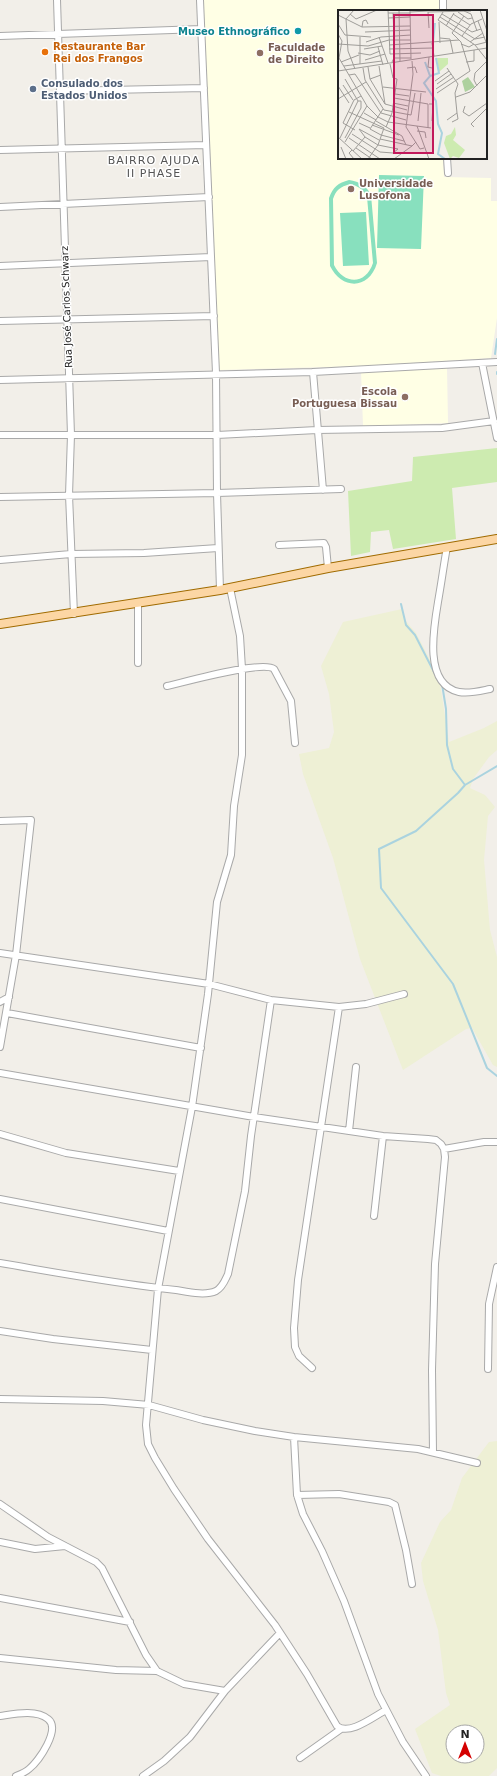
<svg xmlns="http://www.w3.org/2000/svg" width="497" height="1776" font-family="'DejaVu Sans',sans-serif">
<rect width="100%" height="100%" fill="#f2efe9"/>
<path fill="#ffffe5" d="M203,0H439V11H339V158H443L444,177L491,178V201H497V318L491,358L361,366L219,370Z
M447,367L448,423L363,426L361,371Z"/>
<path fill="#eef0d5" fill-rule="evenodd" d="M402,609L405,620L416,633L439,677L449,742L484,728L497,721V750L489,757L473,779L470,788L485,795L495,807L488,816L484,860L490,930L497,957V1067L493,1065L472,1028L466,1029L403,1070L360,959L333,858L303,774L299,754L329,748L334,732L329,694L321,666L343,622Z
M497,1441V1768L489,1776H441L432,1773L415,1729L450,1705L446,1693L438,1630L423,1581L421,1563L440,1522L451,1510L462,1478L489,1442ZM453,1732H477V1756H453Z"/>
<path fill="#cdebb0" d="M497,448V482L452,488L456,539L393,549L389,530L371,532L370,552L351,556L348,491L412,481L413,457Z"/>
<path fill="#88e0be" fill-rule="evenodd" d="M379,175L424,176L421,249L377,248Z
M349,180C360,182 366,185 371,195L377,263C369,290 342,290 330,266L329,198C333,187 338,183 349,180ZM350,184C358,186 363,189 367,197L373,263C366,285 344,285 334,265L333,199C336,190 340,187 350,184Z
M366,212L369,265L343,266L340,213Z"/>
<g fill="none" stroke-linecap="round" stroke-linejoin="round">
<path stroke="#aad3df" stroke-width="2" d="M495,354L497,339
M497,372V374
M401,604L406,625L415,635L435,674
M442,684L446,709L447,745L453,769L465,785
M497,766L465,785L458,793L416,831L379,849L381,888L453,984L487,1068L497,1076"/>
<defs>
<path id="minor" d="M57,0L71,435L69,495L74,614
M200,0L216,373L217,493L220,590
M443,0V11
M0,36L201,29
M60,91L204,88
M0,150L206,145
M447,158L448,173
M0,207L209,197
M0,266L211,257
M0,321L214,316
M482,363L497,438
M313,372L323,490
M0,380L313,372L497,362
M0,435H217L317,430L442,428L494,421
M0,497L217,493L341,489
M279,545L324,543L326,547L328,568
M447,547C444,563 442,579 439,596C435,621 421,684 459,692C469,694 480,691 490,689
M0,560L71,554L144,553L218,548
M230,588L240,636L242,669V755L234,806L231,855L217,902L208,994L192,1107L158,1289L146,1425L148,1444L155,1458L174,1489L208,1539L275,1625L307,1674L337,1726C349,1736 373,1717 386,1710
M138,603V663
M167,686C185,682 263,660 274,669L291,701L295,743
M0,821L31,820L16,955L0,1047
M0,953L209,984L271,1000L339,1007L366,1004L404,994
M0,1002L9,997
M7,1013L201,1048
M0,1073L254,1117L383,1136L428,1139L436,1140L441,1144L444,1149L445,1157L435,1264L432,1370L433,1452
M349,1131L356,1067
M0,1134L66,1153L179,1171
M444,1149L484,1142H497
M0,1199L168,1231
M374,1216L383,1136
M0,1263C59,1273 117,1284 176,1290C188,1292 205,1296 216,1291C223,1287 225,1280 228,1274L245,1191L251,1136L271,1000
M0,1331L53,1339L152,1350
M312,1368L299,1356L295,1347L294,1328L298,1280L339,1007
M488,1369L489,1304L497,1267
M0,1399L103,1401L149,1405L203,1420L255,1431L294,1437L418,1449L477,1463
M294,1437L297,1495L303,1514L322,1551L344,1601L378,1694L403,1742L426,1776
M297,1495L339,1494L389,1502L395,1505L406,1550L412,1584
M0,1504L48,1537L96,1562L102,1568L146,1655L157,1671
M0,1542L35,1549L65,1546
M0,1598L130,1622
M0,1658L116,1670L157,1671L184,1684L225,1691L280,1633
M0,1716C14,1714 36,1709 48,1719C61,1729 39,1761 29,1769C26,1772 21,1774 16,1776
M300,1758L341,1729
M143,1776L164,1761L190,1737L225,1691"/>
<path id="major" d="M0,624L220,590L328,568L497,539"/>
</defs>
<use href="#minor" stroke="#a9a9a9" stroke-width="8"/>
<use href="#major" stroke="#a06b00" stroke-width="10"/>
<use href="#minor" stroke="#fff" stroke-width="6"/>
<use href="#major" stroke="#fcd6a4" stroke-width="8"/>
</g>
<circle fill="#0f9aa8" stroke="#fff" stroke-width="1.5" cx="298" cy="31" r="4"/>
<circle fill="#e8710a" stroke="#fff" stroke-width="1.5" cx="45" cy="52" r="4"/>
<g fill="#8d6e63" stroke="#fff" stroke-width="1.5">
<circle cx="260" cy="53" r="4"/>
<circle cx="351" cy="189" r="4"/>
<circle cx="405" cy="397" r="4"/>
</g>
<circle fill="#5c6f8a" stroke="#fff" stroke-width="1.5" cx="33" cy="89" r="4"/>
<g text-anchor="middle" stroke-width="3" stroke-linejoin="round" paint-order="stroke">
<g font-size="10" font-weight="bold" fill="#0d838f" stroke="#fff" text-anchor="end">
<text x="290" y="35">Museo Ethnográfico</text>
</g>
<g font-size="10" font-weight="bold" fill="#c56008" stroke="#fff" text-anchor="start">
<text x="53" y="50">Restaurante Bar<tspan x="53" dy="12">Rei dos Frangos</tspan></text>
</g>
<g font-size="10" font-weight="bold" fill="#785e54" stroke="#fff" text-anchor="start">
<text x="268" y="51">Faculdade<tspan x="268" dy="12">de Direito</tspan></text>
<text x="359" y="187">Universidade<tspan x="359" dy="12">Lusofona</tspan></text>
<text x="397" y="395" text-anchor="end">Escola<tspan x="397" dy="12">Portuguesa Bissau</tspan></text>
</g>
<g font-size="10" font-weight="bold" fill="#4e5e75" stroke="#fff" text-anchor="start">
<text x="41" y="87">Consulado dos<tspan x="41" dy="12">Estados Unidos</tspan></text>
</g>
<g font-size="10" fill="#222" stroke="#fff">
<text transform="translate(66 307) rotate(-92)" y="4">Rua José Carlos Schwarz</text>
</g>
<g font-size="11" letter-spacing="1" fill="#555" stroke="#fff">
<text x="154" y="164">BAIRRO AJUDA<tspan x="154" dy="13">II PHASE</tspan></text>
</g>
</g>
<g transform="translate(338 10)">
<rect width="149" height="149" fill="#f2efe9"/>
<path d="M110,48V54L101,62L99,48ZM117,117L118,125L115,130L127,140L121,148L115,146L112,149L106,133L108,126L113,124Z" fill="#cdebb0"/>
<path d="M130,67L137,77L127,82L124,71Z" fill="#add19e"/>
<path fill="none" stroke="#aad3df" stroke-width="2" d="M95,32L97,13M98,48L101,63L92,66L86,73L98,91L100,114L104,123L100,144L107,149M87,52L92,66"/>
<path fill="none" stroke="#9f9d99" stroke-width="1" d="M16,0L8,9L10,41L17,59M50,0L52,44L83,43M61,0L62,51M72,0L73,49M142,0L149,21M126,1L133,4L139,21M72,2L90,1M90,2L133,1M90,2L91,18M105,2L100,10L137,35L149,50M120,2L130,9L134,8M50,3H72M55,3L56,26M12,4L18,9L39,0M104,4L134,22L143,19M115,4L132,15M0,5L24,17L72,16M102,7L137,29L147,27M50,8L72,7M140,11L148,32M101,12L102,33M0,14L7,25M108,16L116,3M24,17L25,11L28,10L30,14M27,22L72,20M0,24L4,31L1,48L29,96L7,132M7,25L33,27M124,26L133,14L144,9M41,27L50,53M102,28L112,29L115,43M28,32L43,27L73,25M132,32L145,23M94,33L96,46M0,34L30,36L51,30H73M123,34L131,37L136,34M51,35L121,30M137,35L149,32M40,37L45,55M26,39L44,36M51,39L95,38M20,43L32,45L42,41M91,47L90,57L94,58M27,50L47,44M74,51L75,64L68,117L82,139L86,138M3,52L21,45M54,52L56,48H73M128,52L136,51V40M22,54V27M6,56L44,51M41,56L47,94L69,100M30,57L32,69M25,58L27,70L46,100L73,105L77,83M69,58L77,57L79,63M0,61L149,38M11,65L17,64L43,103L68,110M43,65L32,69L47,94M97,71L111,61M99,74L113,64M5,75L15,90M0,76L11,93M139,76L136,70L137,63L149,51M45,77L88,82M98,79L116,67M99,83L132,61L123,32L114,23L126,6M57,84L71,86M118,87L132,82L149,65M56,88L90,94V118M0,89L28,72M55,93L70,96M91,94H95L94,111M29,96L40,107L50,112M127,96L125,102L131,106L149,93M11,102L46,118M26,103L38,110M109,110L119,103L117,83L120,74L109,58M38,111L64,126L68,135M80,111L83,83M50,112L93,118M114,112L120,109L119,103M21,113L32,118M34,115L61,125M79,116L91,149M48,117L54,103L59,69L55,68L52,54M136,117L133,114L148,99M21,119L41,130M17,120L5,113L16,90L23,86M79,121L87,122L88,128M14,124L42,142L55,143L60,139L40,135L27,127L21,119M43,125L32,119L45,99M43,125L66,131M0,127L24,149M2,128L20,91L7,69M7,128L23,98V91H20M11,128L42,149M42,129L74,136L78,132M3,137L8,149M18,138L34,149M14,140L11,143L16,149M15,141L27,127M30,149L40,135L46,118M56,149L74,136"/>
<path fill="#c2185b" fill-opacity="0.15" stroke="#c2185b" stroke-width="2" d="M56,5H95V143H56Z"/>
<rect width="149" height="149" fill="none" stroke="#222" stroke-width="2"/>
</g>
<g transform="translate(465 1744)"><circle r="19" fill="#ffffff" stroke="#a7a7a7"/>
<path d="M0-3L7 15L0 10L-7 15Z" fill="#d40000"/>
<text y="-6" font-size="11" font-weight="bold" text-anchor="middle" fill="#222222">N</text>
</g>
</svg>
